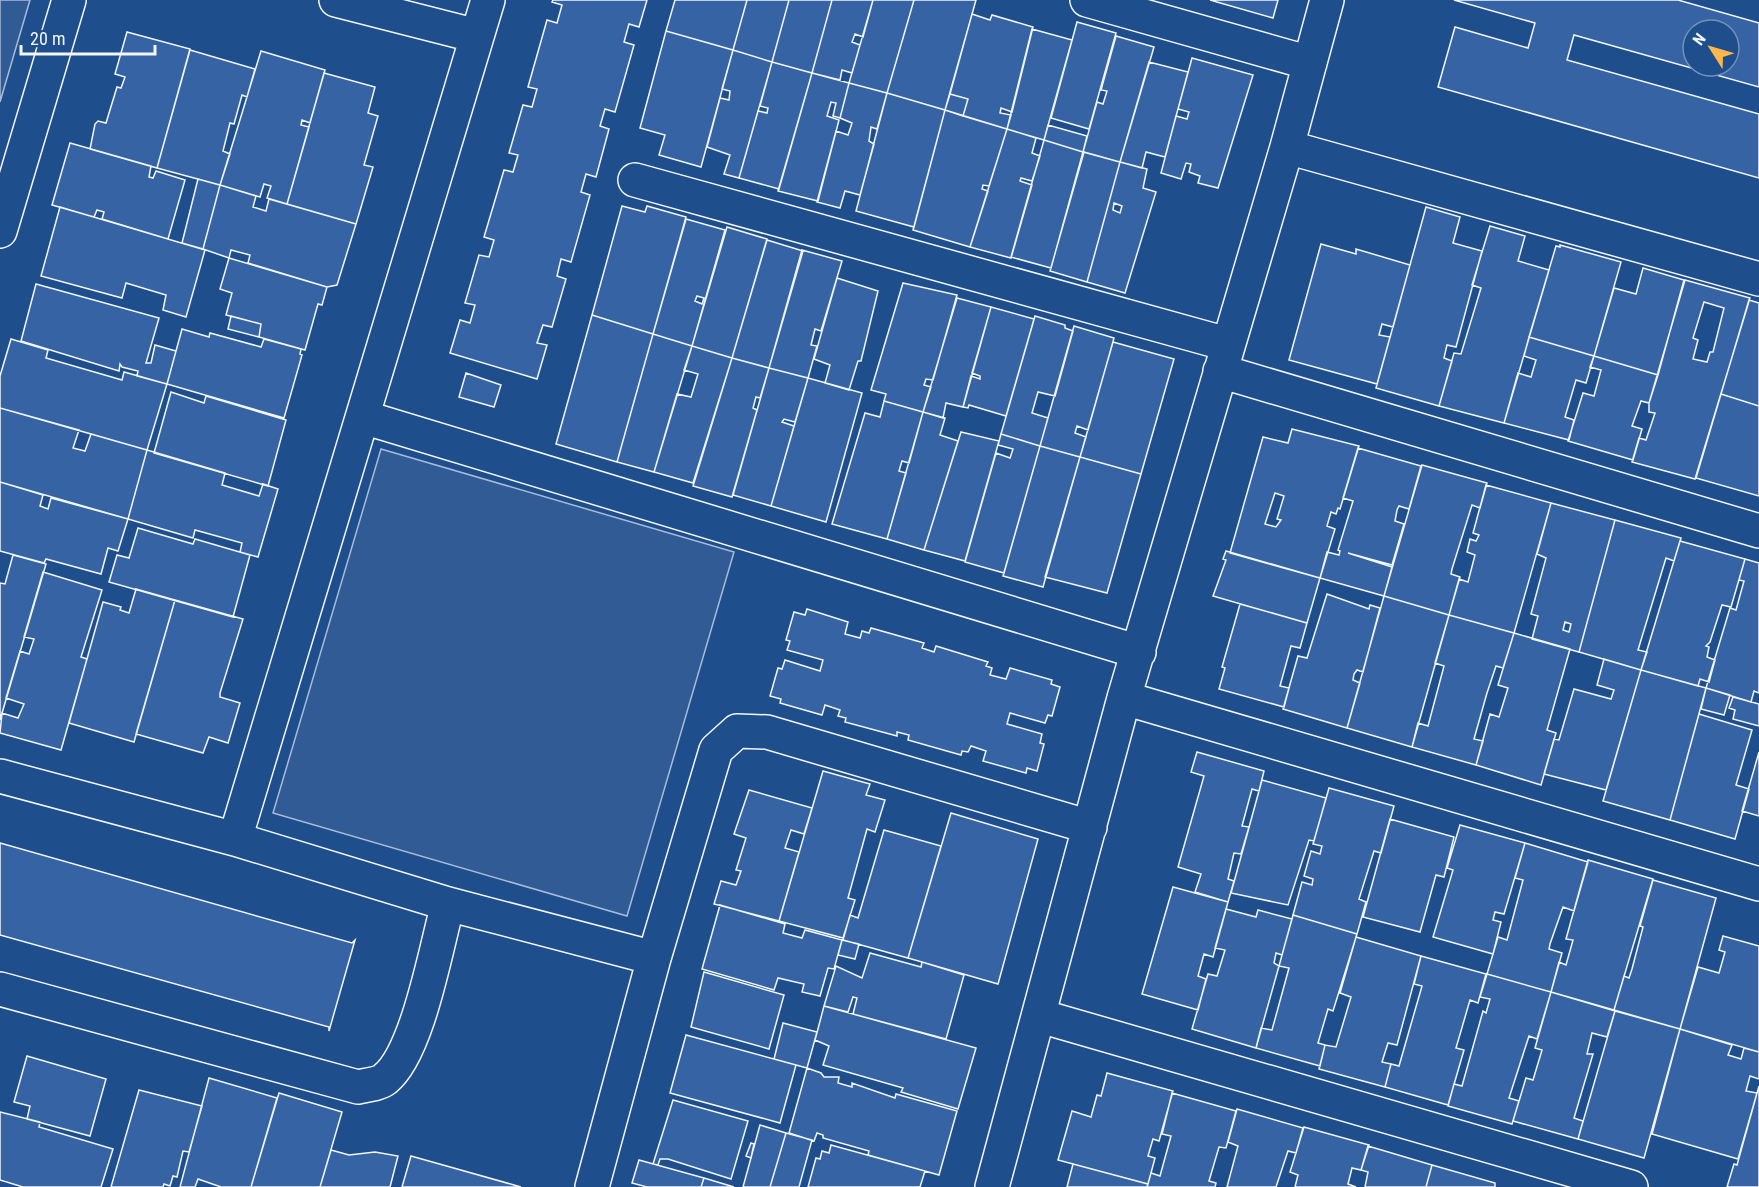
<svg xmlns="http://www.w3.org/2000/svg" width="1759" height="1187" font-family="'Roboto Condensed',sans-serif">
<rect width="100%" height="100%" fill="#1f4e8c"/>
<path fill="#305b95" stroke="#a8bbd7" stroke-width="1.5" d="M0,0H30L0,102Z
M381,449L734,552L627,916L273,813Z"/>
<path fill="#3563a3" stroke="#f2f6ff" stroke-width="1.5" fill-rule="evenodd" d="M553,0H647L639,27L629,24L624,42L634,45L615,112L605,109L600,126L609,129L596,177L586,174L581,192L590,195L571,262L561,259L557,276L566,279L552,327L543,325L537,343L547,345L537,379L450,353L460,320L470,323L475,305L465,303L479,255L489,257L494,240L484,237L504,170L513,172L518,155L509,153L523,105L532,107L537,89L528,87L547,20L557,23L562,5L552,2Z
M675,0H747L733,50L666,31Z
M747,0H789L772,62L733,50Z
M789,0H832L812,73L772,62Z
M832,0H873L863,37L855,34L852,42L860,45L852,73L842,70L840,80L812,73Z
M873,0H914L887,93L849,83Z
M914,0H976L945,110L887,93Z
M1210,0H1278L1273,18Z
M1454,0H1678L1759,23V87L1574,35L1567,60L1759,114V178L1438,87L1455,27L1528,48L1535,23ZM1693,30H1729V66H1693Z
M972,14L990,20L992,15L1033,27L1012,112L1001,108L1000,113L1011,115L1007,129L963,116L968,99L950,94Z
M1077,22L1116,33L1089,129L1051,118Z
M1032,29L1072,40L1044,140L1007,129Z
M666,31L733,50L701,167L659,155L665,135L640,128Z
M127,32L190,49L157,168L90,149L95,124L98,121L106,123L117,87L121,88L125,77L115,74Z
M1116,36L1154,47L1120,162L1083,152L1097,102L1103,104L1107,91L1101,90Z
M190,50L255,69L247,97L242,95L234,124L230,123L223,151L230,154L220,185L157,168Z
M733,50L772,62L739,178L724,174L730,155L707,147L720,98L729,100L730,91L722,89Z
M261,51L325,70L310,123L302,120L301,125L309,127L287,204L267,198L271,186L264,184L260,197L220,185Z
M1192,58L1253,75L1218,188L1198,183L1200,176L1189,172L1191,164L1186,163L1181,179L1161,173L1176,116L1187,119L1189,112L1178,109Z
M772,62L812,73L779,189L739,178L758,111L767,113L768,108L760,106Z
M1149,62L1188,72L1165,157L1146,152L1142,168L1120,162Z
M324,73L375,87L368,113L378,116L364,165L373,167L356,224L287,204Z
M812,73L849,83L840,118L833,116L836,103L831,102L827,116L839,120L818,201L778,191Z
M849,83L887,93L877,129L871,127L869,141L874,144L860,195L845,191L840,208L817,202L836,131L848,135L852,123L840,118Z
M887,93L945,110L914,227L856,211Z
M950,94L968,99L963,116L945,110Z
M945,110L1007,129L989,186L983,185L982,189L988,191L970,247L913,230Z
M1048,125L1087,136L1083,152L1044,140Z
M1007,129L1036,138L1032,153L1040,156L1032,181L1021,178L1020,181L1032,185L1011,258L970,247Z
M1044,140L1083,152L1051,268L1011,257Z
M70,143L151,166L149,177L153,178L156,171L185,180L168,239L102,219L104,212L97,210L94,217L52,205Z
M1084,152L1120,162L1087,282L1050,271Z
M1120,162L1147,169L1143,188L1156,192L1125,293L1087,282ZM1114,203L1122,206L1120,213L1113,210Z
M198,179L220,185L203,249L182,243Z
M220,185L256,196L253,207L266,211L269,199L356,224L337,285L327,287L248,263L250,255L231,250L229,258L203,249Z
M622,206L645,212L647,206L686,217L653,334L592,315Z
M60,207L205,250L186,317L163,310L166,295L126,283L122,298L41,276Z
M1426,207L1460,217L1453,243L1482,251L1456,347L1447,345L1444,358L1452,361L1439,406L1376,388Z
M686,219L725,230L692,346L653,334ZM697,296L704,298L702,304L695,301Z
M1490,226L1525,236L1518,261L1549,270L1504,423L1439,406L1454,353L1461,354L1481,288L1472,285Z
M727,227L767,239L732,358L692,346Z
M767,240L803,251L769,368L732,358Z
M1321,244L1356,254V249L1410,265L1393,327L1382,324L1379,335L1390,337L1377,384L1289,360Z
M1560,245L1621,262L1594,356L1529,337L1556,246L1560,247Z
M802,250L842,261L821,331L815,329L811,345L817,346L808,378L769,368Z
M229,258L327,287L322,305L318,304L305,350L259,337L261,324L226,315L232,293L220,289Z
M1643,268L1684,280L1658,375L1594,356L1614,288L1636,294Z
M837,278L878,291L861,361H858L849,390L825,383L830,365L814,359Z
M1685,280L1750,298L1695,479L1632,462L1639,438L1646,440L1655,413L1649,412V403ZM1704,302L1724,308L1713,352H1710L1707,362L1693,359L1698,340L1693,338Z
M903,283L957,295L933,380L926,379L924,385L931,387L923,412L884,401L886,394L871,390Z
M36,284L159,318L146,363H151L155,345L176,351L167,384L137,376L138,371L122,367L120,364L119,371L21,341Z
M957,298L991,307L963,407L946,403L943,418L923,412Z
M1749,300L1759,303V406L1721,394Z
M991,307L1034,319L1006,416L969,405L968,408L963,407L971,376L980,379V376L972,373Z
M592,315L653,334L617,462L556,444Z
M231,316L261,324L259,337L228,329Z
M1035,316L1065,325V328L1073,331L1055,396L1038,392L1032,413L1048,418L1040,446L1001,434Z
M1074,326L1114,338L1088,430L1077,426L1075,433L1086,437L1080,457L1040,446Z
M182,329L209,337L210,333L261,347L264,339L301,349L300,354L302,355L284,418L167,384Z
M653,334L692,346L654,472L617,462Z
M1529,337L1594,356L1586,383L1576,380L1565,417L1574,420L1569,440L1504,423L1518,373L1531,377L1536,360L1524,356Z
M11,339L48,350L46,358L122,380L124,372L167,384L147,450L0,408V376Z
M1113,342L1174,359L1141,474L1080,457Z
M692,346L732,358L693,483L654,472L677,394L691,397L698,374L684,370Z
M1594,356L1658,375L1649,403L1641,401L1632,426L1642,429L1633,460L1568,441L1583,393L1594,396L1601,370L1590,367Z
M732,358L769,368L760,398L756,397L753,408L757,410L732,497L693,486Z
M769,368L808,378L795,422L784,419L782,422L794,426L771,506L733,495Z
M466,373L501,385L494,407L459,397Z
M808,378L862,393L826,522L771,506Z
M171,392L204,403L206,396L286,420L268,486L154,453Z
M1721,394L1759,406V496L1696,478Z
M884,401L923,412L909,463L902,461L899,471L906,473L887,539L832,524L865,413L880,417Z
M0,408L79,430L73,448L85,451L91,434L147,450L128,519L0,482Z
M923,412L945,418L940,435L958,441L924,550L887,539Z
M1292,429L1359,446L1340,509L1338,508L1336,514L1331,512L1327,526L1335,529L1320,578L1230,553L1263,437L1288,443ZM1275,493L1284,496L1277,519L1281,520L1276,527L1265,524Z
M961,432L999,441L965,561L924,550Z
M1001,434L1040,446L1004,573L965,562L996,453L1010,458L1013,449L998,445Z
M1040,446L1080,457L1043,587L1003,576Z
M1358,448L1421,466L1409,509L1399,506L1397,510L1395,521L1404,524L1392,565L1348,553L1392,567L1384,596L1320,578L1327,552L1339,555L1340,551L1338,550L1353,501L1343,498Z
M147,450L225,473L222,485L259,496L263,484L278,489L258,557L240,552L242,543L195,530L193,538L128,519Z
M1080,457L1141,474L1107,593L1045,577Z
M1422,465L1487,483L1480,508L1472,505L1452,569L1451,574L1460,577L1449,615L1384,596Z
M0,482L43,495L40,506L48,509L51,498L128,519L118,551L108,548L101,574L46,559L44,563L0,551Z
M1486,485L1551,503L1514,633L1449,615L1459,579L1468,582L1475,555L1467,552L1470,539L1476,541L1479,535L1473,533Z
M1551,503L1615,520L1579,652L1532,639L1538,616L1531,614L1546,558L1537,554ZM1565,622L1571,624L1569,632L1563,630Z
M1615,520L1681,538L1674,561L1666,558L1638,650L1647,652L1641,670L1579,652Z
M138,528L193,544L195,539L250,555L233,617L109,582L117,555L129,558Z
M1680,541L1745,559L1731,607L1722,605L1710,642L1706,646L1709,647L1707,657L1715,660L1709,682L1700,679L1698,686L1641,670Z
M1226,551L1320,578L1307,623L1213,596L1226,560L1223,559Z
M13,555L46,564L0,720V583L5,584Z
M1745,559L1759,563V693L1754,691L1751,702L1706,688L1730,608L1736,610L1744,581L1739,580Z
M43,572L102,590L81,657L87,659L61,750L0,733L2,713L18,718L24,704L6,698L20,651L29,654L34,639L24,637Z
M136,589L175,600L134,742L69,723L103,602L121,607L120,610L129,613Z
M1327,594L1369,609L1370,605L1380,608L1363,672L1357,670L1354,674L1353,680L1360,683L1347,728L1283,709L1298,656L1307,658Z
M1384,596L1449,615L1412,747L1347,728Z
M175,600L243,619L220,693V697L240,703L228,743L209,737L203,753L136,734Z
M1240,604L1307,623L1300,648L1291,646L1280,686L1289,688L1284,707L1219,689L1225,668L1222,667Z
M807,609L848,622L845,634L860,638L862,631L869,633L871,628L924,643L922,648L934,652L936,646L988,662L986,666L992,668L990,675L1006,679L1010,668L1052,680L1051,684L1060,687L1052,716L1048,715L1045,723L1010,713L1007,724L1042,734L1040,743L1044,744L1037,771L1027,768L1026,773L983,761L986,751L971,746L968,752L962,751L961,755L908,740L909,735L897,732V736L845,722L846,718L838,716L840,710L825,705L822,715L780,703L781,699L770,696L778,668L782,669L785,660L820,671L823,660L787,650L790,641L786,640L794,612L805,615Z
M1449,615L1514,633L1503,668L1496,666L1487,693L1474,739L1483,741L1476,765L1412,747L1418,723L1428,726L1444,666L1435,663Z
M1514,633L1570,649L1547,730L1556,733L1541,785L1476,765L1490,714L1499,717L1508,688L1498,685Z
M1604,659L1641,670L1606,790L1544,774L1554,739L1559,740L1574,689L1611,699L1614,690L1597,685Z
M1641,670L1706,688L1670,820L1603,801Z
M1706,688L1730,695L1724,715L1701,709Z
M1733,697L1759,704V726L1733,719L1735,710L1729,708Z
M1699,714L1752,730L1736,785L1749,789L1735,839L1670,820Z
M1197,752L1264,771L1259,791L1252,789L1242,826L1249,827L1241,854L1234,853L1228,879L1234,881L1228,902L1195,892L1201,874L1178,867L1204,776L1191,772Z
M1759,752V816L1742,811Z
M823,771L870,784L866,795L885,800L875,832L867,829L848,898L855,900L843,938L779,921Z
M1262,780L1326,798L1314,841L1309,840L1288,905L1231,893Z
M1329,788L1394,806L1381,853L1374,851L1359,899L1366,902L1357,934L1293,915L1302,882L1312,885L1313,879L1304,876L1311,851L1320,854L1322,846L1313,844Z
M749,790L812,808L804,834L791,830L785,848L799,852L779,921L714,904L721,881L736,885L741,871L736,870L746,838L734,834Z
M951,813L1038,839L998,984L908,958Z
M1390,819L1454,837L1444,877L1436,875L1420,932L1363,917Z
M1460,825L1525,843L1504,914L1495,912L1493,920L1501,922L1493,954L1433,937L1453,870L1447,868Z
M884,830L941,846L908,958L843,940L850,915L858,918Z
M0,843L352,943L355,940L329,1031V1027L0,935Z
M1525,843L1588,862L1574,911L1563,907L1550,944L1549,949L1562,953L1551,992L1487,974L1498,937L1507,940L1523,880L1515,878Z
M1588,860L1653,879L1614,1010L1551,992L1559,962L1566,965L1573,940L1566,939Z
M1653,880L1716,898L1680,1029L1614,1010L1624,976L1629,978L1632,969L1643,927L1640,926Z
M1173,887L1228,902L1213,957L1204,954L1198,976L1206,979L1198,1010L1142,994Z
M720,905L785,924L783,933L802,938L805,930L842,940L834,969L828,968L820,996L802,992L804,984L778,978L774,990L702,969Z
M1226,909L1256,917L1258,910L1292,919L1282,955L1276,953L1274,963L1279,966L1256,1048L1192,1029L1208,974L1217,976L1225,950L1215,948Z
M1293,915L1357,934L1333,1011L1328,1009L1318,1043L1325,1045L1320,1066L1256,1048L1261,1028L1272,1030L1289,968L1279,966Z
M1723,936L1759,946V1052L1680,1029L1698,967L1719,973L1725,952L1719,950Z
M1356,937L1421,956L1397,1045L1388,1043L1382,1062L1391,1064L1385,1087L1319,1069L1325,1045L1336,1047L1351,997L1340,993Z
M842,940L859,944L855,959L838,955Z
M870,953L921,967L922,962L964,975L946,1039L853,1014L857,998L853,997L848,1012L824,1006L836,966L862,978Z
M1421,956L1486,974L1478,1003L1470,1000L1456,1048L1464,1050L1448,1105L1385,1087L1391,1064L1399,1066L1422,986L1414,984Z
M704,972L784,995L769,1049L691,1027Z
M1487,974L1551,992L1537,1039L1529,1036L1509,1098L1519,1101L1512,1124L1448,1106L1454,1084L1462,1086L1483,1011L1486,1013L1490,999L1480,997Z
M1551,992L1615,1011L1607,1037L1592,1033L1587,1054H1593L1574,1118L1583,1121L1578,1139L1513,1121L1526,1078L1533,1080L1542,1050L1535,1048Z
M824,1006L976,1048L958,1109L901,1092L903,1088L823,1065L829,1046L815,1040Z
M1615,1011L1680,1029L1644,1158L1578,1139Z
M783,1023L817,1032L807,1068L774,1059Z
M1680,1029L1732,1045L1728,1055L1741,1059L1744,1048L1759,1052V1079L1750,1076L1746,1091L1757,1093L1738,1159L1652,1134Z
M686,1035L796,1065L780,1123L670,1093Z
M27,1056L106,1079L90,1136L27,1119L30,1106L14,1102Z
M807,1068L821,1073L824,1077H839L838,1083L852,1087V1083L895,1098L896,1094L957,1111L939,1175L868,1155L869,1151L823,1138V1135L817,1133L814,1141L789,1133Z
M1107,1073L1173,1091L1159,1141L1153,1139L1148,1156L1155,1158L1148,1184L1058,1160L1072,1111L1091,1117L1097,1095L1101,1096Z
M209,1078L277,1098L251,1187H221L198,1179L195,1187H180Z
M1759,1086V1187H1727L1734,1164L1737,1165Z
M139,1090L202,1106L189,1152L183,1151L177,1177L173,1176L170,1186L164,1184L163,1187H111Z
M279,1093L342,1112L320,1187H251Z
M1172,1093L1236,1111L1226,1148L1219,1147L1209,1181L1216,1183L1215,1187H1147L1151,1173L1160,1176L1171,1136L1162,1134Z
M673,1100L748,1121L731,1179L668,1159H660L658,1165L653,1164Z
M1237,1109L1303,1128L1296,1153L1288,1151L1276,1187H1227L1238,1146L1228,1142Z
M0,1112L40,1122L39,1127L113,1149L101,1187H23L0,1180Z
M760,1125L786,1133L770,1187H743Z
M1304,1127L1369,1145L1361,1170L1352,1168L1348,1184L1356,1187H1295L1298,1175L1290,1172Z
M786,1133L812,1140L799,1187H770Z
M751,1143L754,1144L751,1158L746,1156Z
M831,1145L925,1171L920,1187H808L816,1158L820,1159L822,1151L829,1153Z
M1368,1146L1432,1165L1426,1187H1365L1368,1172L1361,1170Z
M331,1150L349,1155L375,1152L398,1156L390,1187H320Z
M411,1156L521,1187H402Z
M639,1160L704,1178L701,1187H647L632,1183Z
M1073,1164L1148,1184L1147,1187H1067Z
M1432,1165L1495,1183V1187H1426Z
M704,1178L734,1187H701Z"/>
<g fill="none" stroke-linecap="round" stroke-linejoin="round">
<defs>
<path id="street" d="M336,0L477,36
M488,0L235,839L448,904L654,958L592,1187
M1087,0L1310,63
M1287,147L1759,279
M635,180L1227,344
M0,231L69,0
M1220,371L1759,531
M363,417L1139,652
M1124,698L1759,884
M0,776L235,839
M654,958L716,750L737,731L767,732L1090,827
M0,989L358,1087C366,1085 379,1084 385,1079C418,1053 436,947 448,904
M1040,1016L1631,1187
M992,1187L1124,698L1287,147L1327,0"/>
</defs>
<use href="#street" stroke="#f2f6ff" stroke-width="36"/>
<use href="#street" stroke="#1f4e8c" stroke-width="33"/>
</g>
<g transform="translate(1711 48) rotate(307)"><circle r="28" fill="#1f4e8c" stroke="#7391ba" stroke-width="1.5"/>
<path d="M0-4.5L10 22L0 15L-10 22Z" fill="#ffb74d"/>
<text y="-9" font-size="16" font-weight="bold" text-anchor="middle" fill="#f2f6ff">N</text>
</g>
<path d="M21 45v9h134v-9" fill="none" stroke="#f2f6ff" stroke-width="3"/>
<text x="30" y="45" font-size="18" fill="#f2f6ff" stroke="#1f4e8c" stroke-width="4.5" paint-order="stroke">20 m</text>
</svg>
